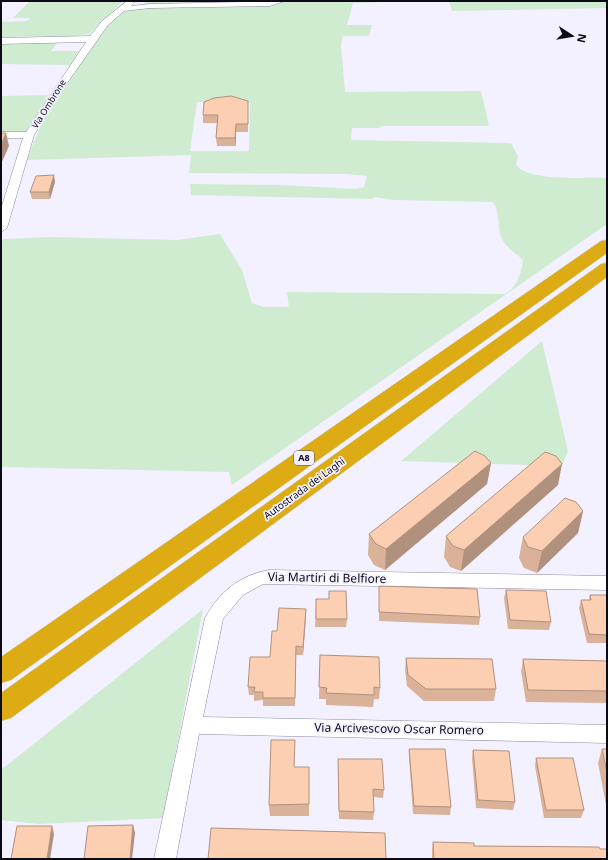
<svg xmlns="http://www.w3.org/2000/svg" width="608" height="860" font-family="'Noto Sans',sans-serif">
<rect width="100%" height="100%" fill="#f3f1ff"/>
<path fill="#cfecd0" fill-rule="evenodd" d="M30,1H123L89,34L74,36L1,37V22L27,21L30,18H13Z
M146,1H419L353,3L347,25H372L369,36H343L341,44L345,92L481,91L489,126H382L379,128H352L351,140L511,143L518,156L516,165C530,182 585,177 607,178V224L232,485L229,472L1,467V244L3,239L50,237L177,240L220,234L242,270L252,303L264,307H289L287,292L504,294C516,290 522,272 523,260C516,253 505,247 501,237C497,225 500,212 493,202L395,200L374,197L372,199L191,195L190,184L279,185L356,189L364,187L367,176L346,174L189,173L191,155L27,160C35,138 44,116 56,96C68,76 106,19 126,11C130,9 136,9 141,9ZM197,102H250L249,151H190Z
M449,1H607V8L452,11Z
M58,42L51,51H80L70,65L1,64V43Z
M49,95L26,132H1V96Z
M542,341L568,451L562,466L401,461Z
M203,609L163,818L39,824L1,820V770Z"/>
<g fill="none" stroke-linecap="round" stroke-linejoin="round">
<defs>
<path id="minor" d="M127,1H136L131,6L150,4L285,1L270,6L150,8L124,11L108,25L58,96L34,135L7,228L1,232V209L23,138H1V132H26L86,42L1,44V38L90,36L102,21Z
M269,570L607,576V590L263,584L243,595L223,619L203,717L607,725V743L199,734L176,859H154L205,618C219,592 240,575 269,570Z"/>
<path id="motorway" d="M607,240V253L11,680L1,683V657L601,241Z
M607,263V277L11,718L1,721V693L601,264Z"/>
</defs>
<use href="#minor" stroke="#8c88a6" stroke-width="1"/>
<use href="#motorway" stroke="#d3d3d5" stroke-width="1"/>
<use href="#minor" fill="#fff" fill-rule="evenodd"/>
<use href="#motorway" fill="#ddab13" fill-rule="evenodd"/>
</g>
<path fill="#d9b299" d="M248,110V132H236V146H217L216,138L217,123H203V115Z
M55,182L50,199H32L30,192Z
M491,463L487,484L385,570L374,565L368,555L369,534Z
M558,485L461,571L450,567L444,557L446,536Z
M583,511L578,533L537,573L524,568L519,558L523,537Z
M379,586L480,617L479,625L379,621Z
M506,590L551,622L549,630L508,629L504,598Z
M590,595H607V643H587L579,608L581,600H589Z
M316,599H329L347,619L346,627H315Z
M306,609L303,655H296L295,706H263V700L254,701V695H249L248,687L270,657L277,631Z
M320,655L380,688L379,699H374L373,707L326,705V699H319Z
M406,658L496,689L494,701H424L407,686L405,670Z
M523,659L607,661V703L526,702L521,671Z
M409,749L451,807L450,815L413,814L409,757Z
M602,749H607V810L598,763Z
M473,750L515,802L513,810L476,808L472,758Z
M536,758L584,810L581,818H544L535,766Z
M338,759L384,790L383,798L373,797L374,812L373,820L339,819Z
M295,767H309V816H270L269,805Z
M433,842L474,846L600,849L607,859H432V850Z"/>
<path fill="#b0917d" d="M236,124V146L235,138Z
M6,133L9,146L1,164V145Z
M54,175L55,182L50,199L49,192Z
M491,463L487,484L385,570L386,549Z
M562,464L558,485L461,571L464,550Z
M583,511L578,533L537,573L542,551Z
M306,609V617L303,655V647Z
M133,825L135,833L132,859H130Z
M52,826L54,834L50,859H47Z"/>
<path fill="#fccfb2" stroke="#b0917d" d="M231,96L248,101V124H236L235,138H216L218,115H203L204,102L214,98Z
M1,133H6L1,145Z
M54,175L49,192H30L36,176Z
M475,451L485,456L491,463L386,549L376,544L369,534Z
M545,452L556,456L562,464L464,550L453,546L446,536Z
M565,498L576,502L583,511L542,551L528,547L523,537Z
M379,586L477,589L480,617L379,612Z
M506,590L546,591L551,622L510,620Z
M329,591H346L347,619H316V599H329Z
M590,595H607V635L589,634L581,600H591Z
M279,608L306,609L303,647L296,646L295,698H263V692H254L255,687H248L250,657H270L272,631H277Z
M320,655L379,657L380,688L374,687V695L326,693L327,688L319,687Z
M406,658L492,659L496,689H426L408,675Z
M523,659L607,661V691L528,690Z
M271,740H295L294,767H309V804L269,805Z
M409,749H445L451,807L414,806Z
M602,749H607V772Z
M473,750L509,751L515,802L478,800Z
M536,758H573L584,810H546Z
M338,759H382L384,790L373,789L374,812L339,811Z
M133,825L130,859H84L88,826Z
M17,826H52L47,859H11Z
M211,828L385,833L386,859H208Z
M433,842L474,843V846L599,847L600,849H607V859H434Z"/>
<g text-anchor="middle" stroke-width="3.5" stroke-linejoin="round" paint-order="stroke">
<g font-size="9" fill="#0c0a15" stroke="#f3f1ff">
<text transform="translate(49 104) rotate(-58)" y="3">Via Ombrone</text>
</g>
<rect fill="#f3f1ff" stroke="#514f5b" stroke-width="1" x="294" y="451" width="20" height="14" rx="3"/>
<g font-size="9" font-weight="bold" fill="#0c0a15">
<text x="304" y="461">A8</text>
</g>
<g font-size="10" fill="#0c0a15" stroke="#f3f1ff">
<text transform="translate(304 488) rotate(-36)" y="4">Autostrada dei Laghi</text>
</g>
<g font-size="12" fill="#0c0a15" stroke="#f3f1ff">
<text transform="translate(327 578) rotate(1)" y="4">Via Martiri di Belfiore</text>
<text transform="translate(399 729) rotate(1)" y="4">Via Arcivescovo Oscar Romero</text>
</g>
</g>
<rect width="608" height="860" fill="none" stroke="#0c0a15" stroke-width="4"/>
<g transform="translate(572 36) rotate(102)" stroke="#f3f1ff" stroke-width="3" paint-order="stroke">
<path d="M0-3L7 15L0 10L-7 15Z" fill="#0c0a15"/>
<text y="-6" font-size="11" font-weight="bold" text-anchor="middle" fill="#0c0a15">N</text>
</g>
</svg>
